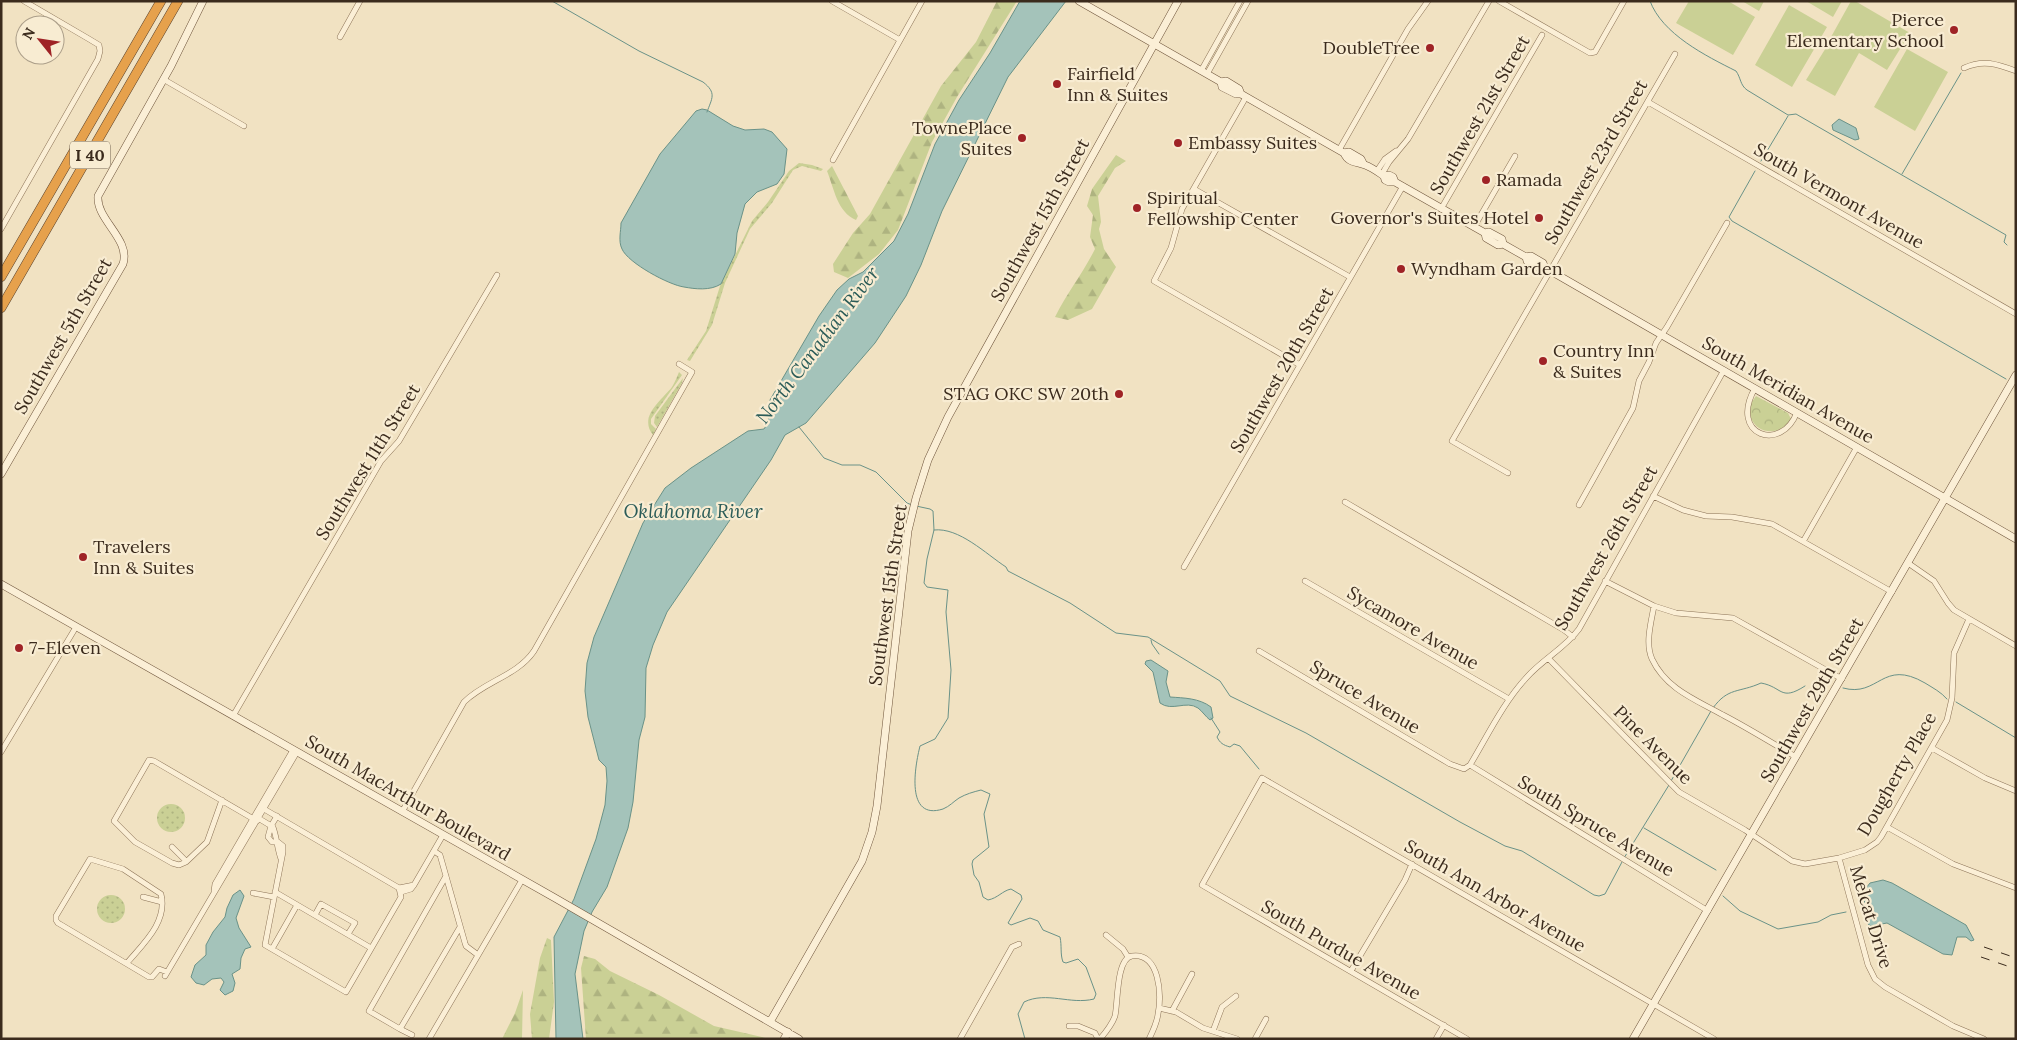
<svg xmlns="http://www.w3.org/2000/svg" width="2017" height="1040" font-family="Lora,serif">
<defs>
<pattern id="grass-dots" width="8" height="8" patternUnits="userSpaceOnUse" patternTransform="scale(1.25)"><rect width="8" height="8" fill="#cad095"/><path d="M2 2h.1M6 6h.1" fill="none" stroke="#aeb380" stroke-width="1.8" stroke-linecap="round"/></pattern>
<pattern id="forest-firs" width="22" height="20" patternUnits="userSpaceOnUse" patternTransform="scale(1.25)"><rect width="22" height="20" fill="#cad095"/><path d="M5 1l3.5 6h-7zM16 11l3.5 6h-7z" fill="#aeb380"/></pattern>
<pattern id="park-crowns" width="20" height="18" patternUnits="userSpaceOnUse" patternTransform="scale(1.25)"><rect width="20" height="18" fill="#cad095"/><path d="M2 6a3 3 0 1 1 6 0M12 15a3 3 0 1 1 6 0" fill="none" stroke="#aeb380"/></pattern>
</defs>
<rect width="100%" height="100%" fill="#f1e2c2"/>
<path fill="url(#grass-dots)" d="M799,163L812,165L823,169L821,171L802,166L793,170L772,203L750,229L725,283L712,325L690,361L687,360L706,331L720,286L752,221L768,202L789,171Z
M679,372L682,375L651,419V424L656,429L653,435C638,416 662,400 672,387C675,382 677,377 679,372Z
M683,378L682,383L657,427L654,423L655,416Z
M157 818a14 14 0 1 1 28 0a14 14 0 1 1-28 0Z
M97 909a14 14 0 1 1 28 0a14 14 0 1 1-28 0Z"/>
<path fill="url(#forest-firs)" d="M997,1H1017L957,97L932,142L898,230L879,254L848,278L834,272L833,264L853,233L870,214L941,86L976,42Z
M1116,155L1126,161L1115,168L1098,196L1101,222L1099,229L1104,249L1116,267L1092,309L1068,320L1055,317C1067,293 1083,273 1095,249L1090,237L1093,215L1087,206L1092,189Z
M832,166L858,216L856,220C837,212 834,188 827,171Z
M547,938L551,940L554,1002L549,1039H532L530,1014L540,958Z
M584,956L595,959L610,971L659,995L714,1026L770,1039H586L581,968Z
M523,990L522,1039H502L515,1013Z"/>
<path fill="url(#park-crowns)" d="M1756,396L1788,413L1791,419C1783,435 1758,436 1751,418C1750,415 1750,410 1749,406Z"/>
<path fill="#cad095" d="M1689,1H1728L1755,17L1733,55L1676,23Z
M1742,1H1764L1759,11Z
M1806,1H1842L1833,17Z
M1851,1H1855L1910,33L1887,70L1859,53L1835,96L1806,80L1832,38L1831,37Z
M1789,5L1827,27L1792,87L1755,65Z
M1907,49L1948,72L1915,131L1874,107Z"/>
<path fill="#a4c3ba" stroke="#6a9288" d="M1020,1H1066L1008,77L942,211L921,265L906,296L875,343L806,423L785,435L771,460L667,612L653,645L646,668L645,717L639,740L633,802L628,828L607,887L592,912L584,931L575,974L583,1039H556L554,937L574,899L596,839L605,805L607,781L606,767L599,760L588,717L585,691L587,663L594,637L643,523L665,488L691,468L748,431L764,429L768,423L770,400L819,316L837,290L849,279L863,272L894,241L908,214L935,144L959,100L990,53Z
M702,109L707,110L733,126L745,130L764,129L772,132L787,149L784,174L777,184L757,192L745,204L737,233L735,254L721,284C710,291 695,289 684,287C669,285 628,263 622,249C618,241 621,231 621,223L660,154L696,111Z
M1839,119L1856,128L1859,139L1855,140L1833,130L1832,125Z
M1151,660L1168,671L1166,682L1170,697C1184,698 1199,698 1211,707L1213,718L1210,720C1206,717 1202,711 1198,708C1186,700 1172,712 1160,703L1153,672L1145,664L1146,661Z
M1883,880L1892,883L1966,925L1974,940L1971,941L1966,937H1957L1952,955L1943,954L1887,923L1871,926L1868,924L1863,892L1870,883Z
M240,890L244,896L236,918L239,928L251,947L245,949L241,958L240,969L232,974L235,983L233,991L225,995L220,990L224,982L221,978L212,979L204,985L196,983L191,977L195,965L206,955V945L213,932L225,917L227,908L233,895Z"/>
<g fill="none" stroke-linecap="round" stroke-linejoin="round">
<path stroke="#6a9288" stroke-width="1" d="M552,1L639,51L703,82C717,93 712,98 707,112
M1650,1C1662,34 1706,56 1736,71C1741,78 1740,85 1747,90L1788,115L1796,114L2006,235L2004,242L2007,245
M1761,161L1788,116
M1755,171L1729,217L1732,221L2006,379
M1902,174L1961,73
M2015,391H2016
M799,427L824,458L842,465H860L876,472L907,503L912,505
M916,506L930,509L933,511L934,530L927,559L924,583L927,587L948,590L946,612L951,670L948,718L935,739L920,746C915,766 905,821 943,809C950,806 953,802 959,798C966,794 973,792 981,790L990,794L984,814L989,847L973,860L972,864L974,875L979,882L983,897L988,900C998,898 1002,891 1011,889L1021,895L1022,899L1008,923L1011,925L1030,918L1038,921L1043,930L1060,937C1062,946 1060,954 1063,962L1066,963L1078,959L1086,967L1096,994L1094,999C1070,1005 1047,991 1024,1002L1018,1014L1025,1039
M934,530C959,527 986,554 1006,567L1008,571L1070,603L1116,633L1148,637L1220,681L1230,696L1306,733L1460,822L1505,846L1522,851L1594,895L1599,896L1605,894L1622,862
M1151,640L1152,644L1159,654
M1843,688C1879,698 1882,658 1925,683C1933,688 1941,692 1947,699
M1956,702L2016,738
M1713,708C1728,687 1739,693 1761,683C1783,687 1780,702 1805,686
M1211,718L1220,732L1217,737C1220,743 1223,745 1230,747L1234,744L1240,746L1259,769
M1671,781L1711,711
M1644,828L1716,870
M1624,858L1669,785
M1723,896L1740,911L1778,929L1818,922L1831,915L1846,912"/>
<defs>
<path id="street" d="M832,1L900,40
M1499,1L1590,53L1595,52L1624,1
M340,37L360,1
M1964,68C1983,59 1997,64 2016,71
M1201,71L1240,1
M1207,74L1248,1
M163,79L244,126
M1246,97L1182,209L1171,248L1154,281L1300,365
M1648,102L2016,314
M1339,150L1408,29L1428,1
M833,160L922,1
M1377,171L1385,159L1396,151
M1382,174L1389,162L1408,139L1489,1
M1194,189L1350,277
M1441,209L1542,35
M1474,227L1515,156
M1,229L98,59L100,51L99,45L89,39L24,1
M1755,388C1728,436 1782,453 1797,412
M1508,473L1452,441L1675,54
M1653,496L1683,510L1706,516L1732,517L1772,524L1892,592
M1345,502L1564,630L1573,637
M1579,505L1633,408L1639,381L1649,362L1656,343L1667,327L1727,223
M1804,540L1857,447
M1908,563L1934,581L1948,603L1954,610L2016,646
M1184,567L1403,186
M1305,581L1509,699
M1605,581L1654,606L1676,613L1733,618L1842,679
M1654,606C1651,623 1645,643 1652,659C1666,689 1696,700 1723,715C1748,728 1772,743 1796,757
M1259,651L1450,764L1464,769L1470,765C1488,735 1503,703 1527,677C1543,659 1565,648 1579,629L1724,370
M1548,658L1679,792L1745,830L1792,861L1805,864L1839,858L1865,850L1877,842L1881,837L1947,720L1952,698L1954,653L1969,619
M233,716L381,461L399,441L497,275
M1932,748L1985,778L2016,791
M1,752L76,627
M1470,765L1708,911
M222,800L207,842L186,862L179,865L172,863L135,842L114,821L149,760L154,761L257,821
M264,809L399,888L401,897L346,992L265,945L283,852V846L278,842H272L268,837L271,826L277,816
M402,812L464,702C485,681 517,676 534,651L692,372L679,364
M258,818L273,827C277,838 277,848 281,859
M1887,827L1953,864L2016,888
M172,847L186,861
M434,851L440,855L465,943L466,946L478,955
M1839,858L1868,965L1875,979L1885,987L1953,1026L1984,1039
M446,876L369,1011L400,1029L460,927
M399,888L414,885
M214,891L215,884L293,750
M275,892L371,948
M401,892L411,889L414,885L443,835
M253,893L274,897
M143,897L162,902
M315,915L321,904L355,923L348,934
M1106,935L1123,949L1128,957
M272,949L297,905
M127,963C143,944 168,922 161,894L123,869L90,859L56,916V920L58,923L149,977H152L159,969L167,972
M1351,971L1405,880L1412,864
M165,976L297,752
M1159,1008L1176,1012L1203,1028L1237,1039
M1172,1011L1192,974
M1069,1026H1078L1095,1033L1098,1039
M400,1029L412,1035
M1213,1031L1222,1007L1236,996
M429,1039L522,880
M960,1039L1012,947L1019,944
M1100,1039C1106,1032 1112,1025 1115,1016C1118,1004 1116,958 1132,956C1160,952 1162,996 1158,1014C1157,1023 1153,1031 1149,1039
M1255,1039L1266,1019
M1436,1039L1444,1025
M1467,1039L1202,885L1262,778L1714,1039"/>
<path id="secondary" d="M1079,1L1221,82L1222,87L1236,94H1241L1344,153C1348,163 1357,162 1365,165C1371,167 1378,172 1384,176L1385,180L1389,182H1395
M1221,82L1226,81L1239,89L1241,94
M1344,153L1349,152L1361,159L1363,163
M1384,176L1389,175L1393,177L1395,182L1485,233L1486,238L1498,245L1503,244
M1485,233L1489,232L1502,239L1503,244L1526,257L1527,261L1539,268H1545
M1526,257L1531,256L1543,263L1545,268L1549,270L2016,539
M1,474L123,264C131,239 96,220 98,196L171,66L203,1
M1,584L555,898L799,1039
M770,1022L862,861L872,832L877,806L908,531L916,498L928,460L948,417L1178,1
M784,1039L788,1032
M1633,1039L2016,375"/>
<path id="highway" d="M1,277L161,1
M1,308L178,1"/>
</defs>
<use href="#street" stroke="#8c7357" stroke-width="6"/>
<use href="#secondary" stroke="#6e543b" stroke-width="8"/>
<use href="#highway" stroke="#59412c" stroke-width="10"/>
<use href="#street" stroke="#fbefd6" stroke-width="5"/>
<use href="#secondary" stroke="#fbefd6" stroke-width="7"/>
<use href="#highway" stroke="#e6a14c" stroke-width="9"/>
<path stroke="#3b2b1d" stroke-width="1" stroke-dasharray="9 9" stroke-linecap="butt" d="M1984,947L2016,958
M1981,957L2016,969"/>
</g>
<g fill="#9f2326" stroke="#f8ecd2" stroke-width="2">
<circle cx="1954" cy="30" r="5"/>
<circle cx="1430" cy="48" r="5"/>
<circle cx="1057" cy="84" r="5"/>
<circle cx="1022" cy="138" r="5"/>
<circle cx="1178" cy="143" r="5"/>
<circle cx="1486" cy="180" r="5"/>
<circle cx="1137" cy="208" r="5"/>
<circle cx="1539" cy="218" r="5"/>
<circle cx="1401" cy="269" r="5"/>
<circle cx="1543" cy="361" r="5"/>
<circle cx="1119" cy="394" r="5"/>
<circle cx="83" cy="557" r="5"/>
<circle cx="19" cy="648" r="5"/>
</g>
<g text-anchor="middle" stroke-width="4.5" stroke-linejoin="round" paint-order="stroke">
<rect fill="#f8ecd2" stroke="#746553" stroke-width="1" x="70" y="141.5" width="40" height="27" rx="4"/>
<g font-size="16" font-weight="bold" fill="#3b2b1d">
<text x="90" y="161">I 40</text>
</g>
<g font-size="18" fill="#3b2b1d" stroke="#f8ecd2" text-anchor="start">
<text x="1944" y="26" text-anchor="end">Pierce<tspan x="1944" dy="21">Elementary School</tspan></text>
<text x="1420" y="54" text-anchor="end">DoubleTree</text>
<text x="1067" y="80">Fairfield<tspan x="1067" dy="21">Inn &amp; Suites</tspan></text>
<text x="1012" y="134" text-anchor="end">TownePlace<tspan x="1012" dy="21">Suites</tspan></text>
<text x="1188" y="149">Embassy Suites</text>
<text x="1496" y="186">Ramada</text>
<text x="1147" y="204">Spiritual<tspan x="1147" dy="21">Fellowship Center</tspan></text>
<text x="1529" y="224" text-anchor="end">Governor's Suites Hotel</text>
<text x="1411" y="275">Wyndham Garden</text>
<text x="1553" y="357">Country Inn<tspan x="1553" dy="21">&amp; Suites</tspan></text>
<text x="1109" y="400" text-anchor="end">STAG OKC SW 20th</text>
<text x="93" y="553">Travelers<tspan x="93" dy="21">Inn &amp; Suites</tspan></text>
<text x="29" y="654">7-Eleven</text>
</g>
<g font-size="18" fill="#3b2b1d" stroke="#f8ecd2">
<text transform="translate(1480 115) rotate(-60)" y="6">Southwest 21st Street</text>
<text transform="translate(1596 162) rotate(-60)" y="6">Southwest 23rd Street</text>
<text transform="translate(1839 196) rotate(30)" y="6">South Vermont Avenue</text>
<text transform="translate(1040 220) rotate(-61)" y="6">Southwest 15th Street</text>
<text transform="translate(63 336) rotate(-60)" y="6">Southwest 5th Street</text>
<text transform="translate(1282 370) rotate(-60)" y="6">Southwest 20th Street</text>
<text transform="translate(1788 390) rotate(30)" y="6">South Meridian Avenue</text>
<text transform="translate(368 462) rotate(-58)" y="6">Southwest 11th Street</text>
<text transform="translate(1606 548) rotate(-60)" y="6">Southwest 26th Street</text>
<text transform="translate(888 595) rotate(-82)" y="6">Southwest 15th Street</text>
<text transform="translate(1413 628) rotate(30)" y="6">Sycamore Avenue</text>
<text transform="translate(1365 697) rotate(31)" y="6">Spruce Avenue</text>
<text transform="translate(1812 700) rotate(-60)" y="6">Southwest 29th Street</text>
<text transform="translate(1653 745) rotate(45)" y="6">Pine Avenue</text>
<text transform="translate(1897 774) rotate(-60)" y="6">Dougherty Place</text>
<text transform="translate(408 798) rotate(30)" y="6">South MacArthur Boulevard</text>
<text transform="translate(1596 826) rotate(31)" y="6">South Spruce Avenue</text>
<text transform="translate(1495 896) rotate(30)" y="6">South Ann Arbor Avenue</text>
<text transform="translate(1871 917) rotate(73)" y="6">Melcat Drive</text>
<text transform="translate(1341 950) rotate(30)" y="6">South Purdue Avenue</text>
</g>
<g font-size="19" font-style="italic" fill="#2b5c58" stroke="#f8ecd2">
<text transform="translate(817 345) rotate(-53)" y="7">North Canadian River</text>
<text x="693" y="518">Oklahoma River</text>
</g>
</g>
<rect width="2017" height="1040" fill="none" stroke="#3b2b1d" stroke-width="5"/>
<g transform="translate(40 40) rotate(300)"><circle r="24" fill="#f8ecd2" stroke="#ac9f8a"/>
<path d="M0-4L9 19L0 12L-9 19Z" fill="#9f2326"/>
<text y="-8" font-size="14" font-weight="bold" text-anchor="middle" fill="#3b2b1d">N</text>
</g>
</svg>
